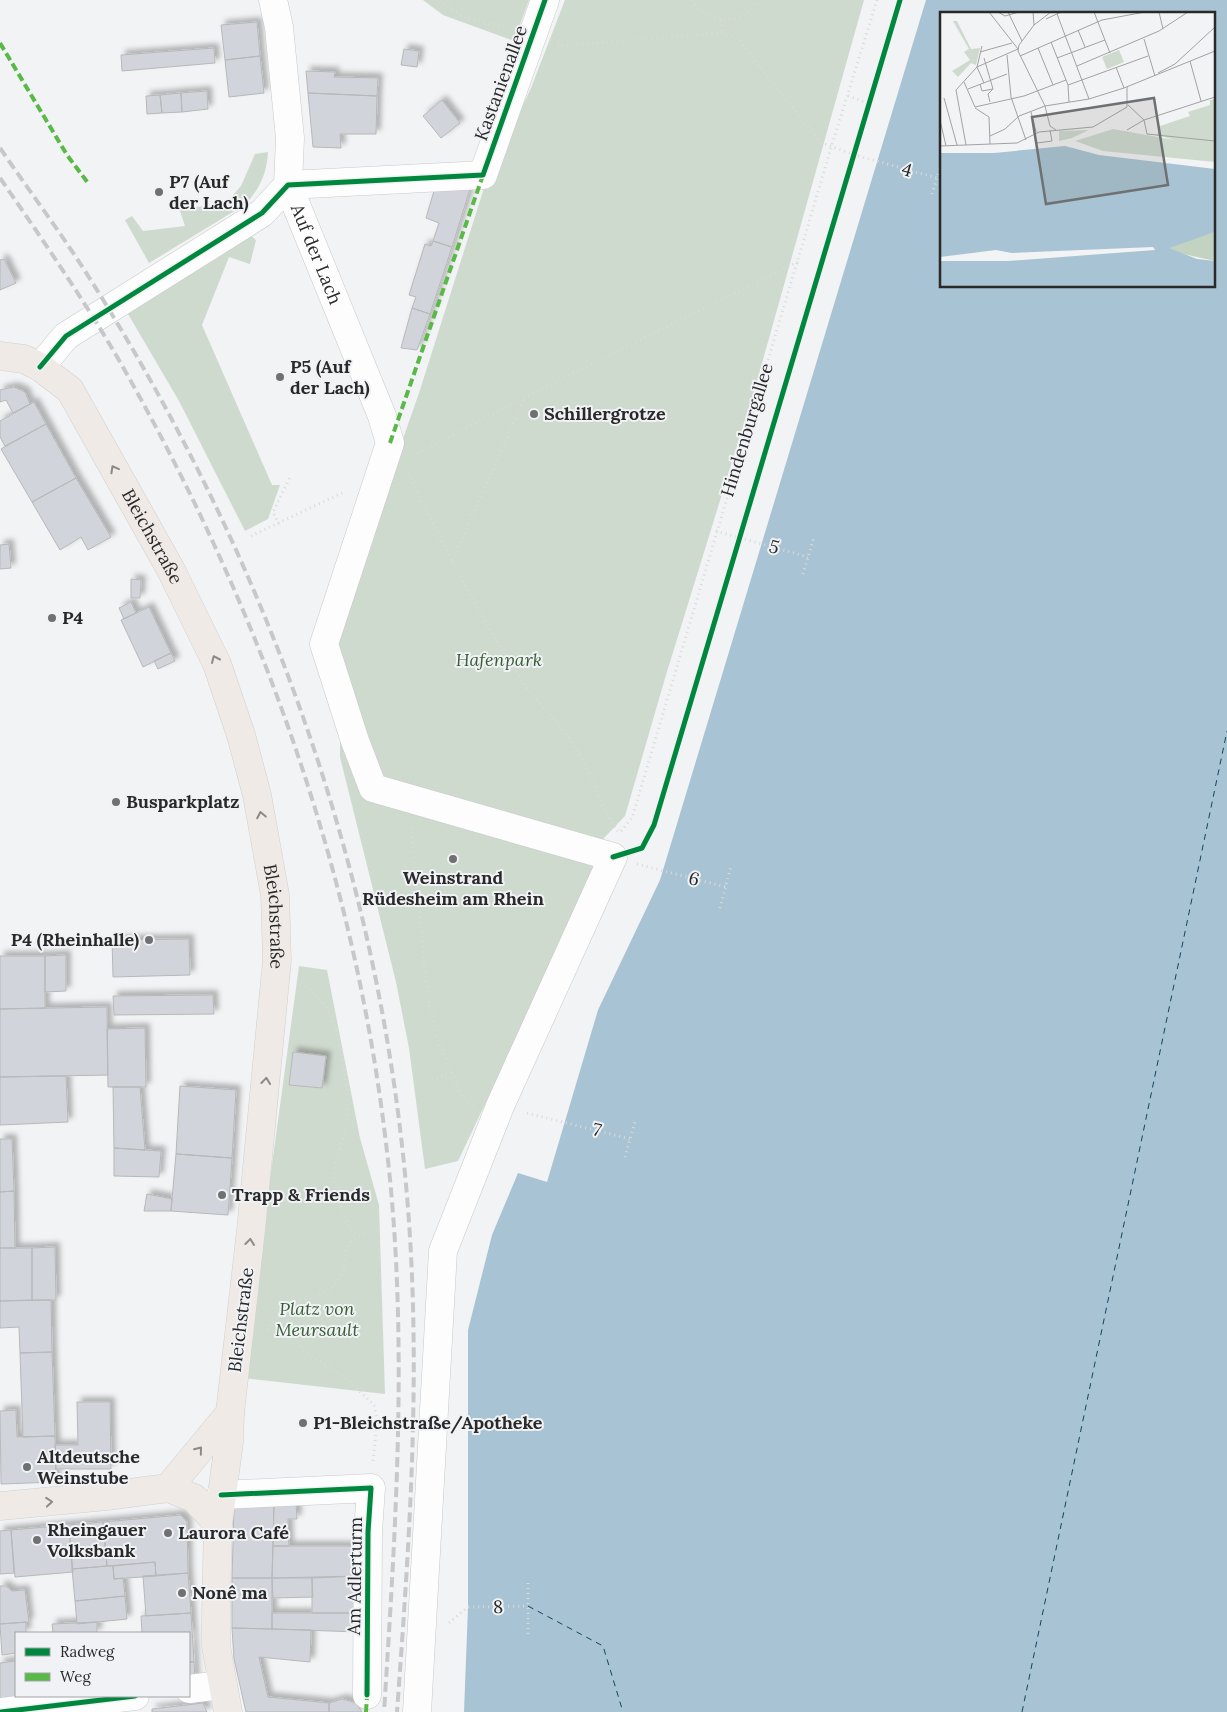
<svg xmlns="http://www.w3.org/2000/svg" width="1227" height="1712" font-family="Lora,serif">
<defs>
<filter id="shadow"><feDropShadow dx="4.5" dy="-4.5" stdDeviation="2.5" flood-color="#0004"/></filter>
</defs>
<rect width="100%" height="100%" fill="#f2f3f4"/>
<path fill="#cfdacf" d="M423,0H529L514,41L443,15Z
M565,0H864L757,381L666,675L625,816L604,838L589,886L458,1161L425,1169L409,1048L396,982L340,757V740L330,690L338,624L419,393L484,188L531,88Z
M268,152C267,173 260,188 246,204L149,263L125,220L132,216L143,231L185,226L179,208L224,205L241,186L255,154Z
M250,235L256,240L250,264L229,257L202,325L272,485H280L268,519L245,531L179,401L128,314Z
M299,966L327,970L360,1138L379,1205L385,1394L243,1378Z"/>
<path fill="#a8c3d3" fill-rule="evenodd" d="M926,0H1227V1712H464L468,1607V1330L492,1235L518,1173L547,1182L598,1010L660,880ZM941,14H1213V286H941Z"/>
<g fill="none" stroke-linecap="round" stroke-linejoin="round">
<path stroke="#12455d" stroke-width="1" stroke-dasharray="6 5" stroke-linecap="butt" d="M528,1606L603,1646L623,1712
M1022,1712L1227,731"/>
</g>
<path fill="#d2d4dc" stroke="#b8b8b9" filter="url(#shadow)" d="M257,22L260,56L225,60L221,25Z
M214,48L215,63L122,71L121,55Z
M404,49L419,51L417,67L401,65Z
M260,56L264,93L229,97L225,60Z
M306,71L335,72L334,77L378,78L377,96L308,93Z
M207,91L208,109L182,112L181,93Z
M181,93L182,112L162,113L160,95Z
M308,93L377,96L376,134H340L341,148L313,147Z
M160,95L162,113L147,114L146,96Z
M442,100L460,123L441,138L423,116Z
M470,189L452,247L433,241L439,223L426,218L434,191Z
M433,241L452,247L430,314L412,308L416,297L409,295L425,244L431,246Z
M4,259L16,283L0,290V260Z
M412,308L430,314L417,350L401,348Z
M14,387L25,392L30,404L13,413L6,400L0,402V390Z
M34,402L46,424L5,446L0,437V421Z
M46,424L76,478L32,502L1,449Z
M76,478L111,537L88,550L81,537L60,550L32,502Z
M9,544L11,568L0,569V545Z
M131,579L141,580L140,598H131Z
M131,602L136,613L124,619L119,608Z
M149,607L171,653L143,667L121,620Z
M171,653L175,661L158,669L154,661Z
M189,939L190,975L113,977L112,940Z
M66,955V991L45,992V956Z
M0,956H45V1008L0,1009Z
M213,995L214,1014L114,1015L113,996Z
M107,1007L108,1075L0,1077V1009Z
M145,1028L146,1087H108L107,1029Z
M293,1052L326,1056L322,1088L289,1085Z
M66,1076L68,1122L0,1125V1077Z
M180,1086L236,1090L232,1158L176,1154Z
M113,1087H140L145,1150L114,1148Z
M0,1139H12L14,1191L0,1192Z
M114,1148L161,1151L159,1177L114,1176Z
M176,1154L232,1158L228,1215L171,1211Z
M14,1191L15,1248H0V1192Z
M147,1194L172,1199L171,1211H144Z
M55,1247L56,1300H32V1248Z
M0,1248H32V1300L0,1301Z
M51,1300L52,1352L20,1353L19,1327L0,1328V1301Z
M52,1352L55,1436L23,1437L20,1353Z
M77,1402H110L111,1469H56L55,1445H78Z
M16,1410L17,1437L55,1436L56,1482L1,1484L0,1411Z
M296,1503L297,1519H288L289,1546H273L274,1504Z
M274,1504L272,1578H232L234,1508Z
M181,1515L187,1522L188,1573L156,1576L155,1562L107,1566L103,1522Z
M103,1522L107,1566L72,1569L69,1525Z
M69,1525L73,1572L15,1577L11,1530Z
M11,1530L14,1573L0,1574V1531Z
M273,1546H359V1576L272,1578Z
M155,1562L156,1576L114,1579L113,1566Z
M107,1566H113L114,1579L123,1578L125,1596L75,1601L72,1569Z
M188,1573L191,1613L146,1616L143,1576Z
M359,1576L358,1613H312V1578Z
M232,1578H272V1629L232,1628Z
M272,1578H312L313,1597L273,1598Z
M0,1586H6L12,1591L25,1590L29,1622L0,1624Z
M125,1596L127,1619L77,1624L75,1601Z
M191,1613L194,1662H189V1633H142L141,1616Z
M272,1613H358L359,1632L272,1629Z
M26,1622V1633H16V1653L2,1655L0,1624Z
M97,1622V1633H53L52,1624Z
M232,1628L311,1630L310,1662L259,1657L268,1697L329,1703V1712H246L234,1659Z
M16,1661V1696H37L0,1703V1663Z
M189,1662H194L195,1681L189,1682Z
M342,1699L356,1703L362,1712H329V1703Z
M203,1703L207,1712H152V1709Z"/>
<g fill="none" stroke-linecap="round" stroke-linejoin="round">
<defs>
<g id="minor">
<path id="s1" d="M273,0L279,27L290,138L288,185L382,416L390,443L324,644L355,741L373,788L613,857L500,1106L443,1251L417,1712"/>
<path d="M40,367L66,336L262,213L288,185L483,175L545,0"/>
<path d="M221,1495L371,1488L368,1532L367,1695"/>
<path d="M189,1689L221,1685"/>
<path d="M1,1712L135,1696"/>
</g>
<g id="major">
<path id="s2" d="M0,356L24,359L40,367L70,390L171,570L217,664L241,735L257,795L275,895L277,960L251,1230L230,1413L229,1442L218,1524L216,1613V1646L228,1712"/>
<path d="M168,1488L194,1498L218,1524"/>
<path d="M0,1506L107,1496L168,1488L230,1413"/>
</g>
</defs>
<use href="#minor" stroke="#c8c9ca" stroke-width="29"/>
<use href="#major" stroke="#cfd0d0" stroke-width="29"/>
<path stroke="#d9dada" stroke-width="3" stroke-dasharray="1 4" stroke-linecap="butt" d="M440,0L462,16L507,28
M691,0C707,24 741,28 757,0
M721,20L722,33
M557,46L722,33L738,39L820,142L855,155L937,178
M848,96L870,104
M932,194L941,165
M413,456L525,397L798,262
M408,474C444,545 480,618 525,685C540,707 561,724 575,747C592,773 599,805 618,831
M279,524L273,512L291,475
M716,531L808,557
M251,536L346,491
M452,561L525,398
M803,574L814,537
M411,827L428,998L438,1040L460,1092L465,1101L474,1105
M621,831L632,818L831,148L877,0
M637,864L726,887
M720,908L731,866
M301,983C309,989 318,996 324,1004C341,1025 351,1100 346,1127C343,1143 334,1158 334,1175C334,1197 346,1218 355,1236
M432,1080L452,1072
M527,1113L630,1139
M625,1157L635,1122
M280,1313L290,1321L304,1351L349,1381L374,1405L377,1420L373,1463
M267,1330C273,1322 279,1312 287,1307C302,1297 323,1299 335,1284C357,1257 330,1239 378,1230
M449,1623L468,1607L528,1606
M528,1634V1583"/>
<use href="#minor" stroke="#fdfdfd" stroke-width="28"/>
<use href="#major" stroke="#f0eae6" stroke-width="28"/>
<path stroke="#c8c8ca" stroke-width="4" stroke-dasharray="10 5" stroke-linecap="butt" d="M0,148C28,189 58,229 85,271C273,566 393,905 411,1255C419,1408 408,1560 397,1712
M0,178C40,236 80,294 116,355C256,598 353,864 386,1143C409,1331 396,1523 384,1712"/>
<path stroke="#58b947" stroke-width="4" stroke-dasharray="8 4" stroke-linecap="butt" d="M0,43L67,155L88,183
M390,443L483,175
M366,1712L367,1695"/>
<defs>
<path id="cycleway" d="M40,367L66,336L262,213L288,185L483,175L545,0
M613,857L642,848L654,825L900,0
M221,1495L371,1488L368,1532L367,1695
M1,1712L135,1696"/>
</defs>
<use href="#cycleway" stroke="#f1f2f5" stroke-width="8"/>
<use href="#cycleway" stroke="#00873e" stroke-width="5"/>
</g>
<defs><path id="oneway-chevron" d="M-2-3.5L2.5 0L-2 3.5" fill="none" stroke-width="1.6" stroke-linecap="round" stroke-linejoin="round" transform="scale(1.25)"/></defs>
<g stroke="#8c8a88">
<use href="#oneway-chevron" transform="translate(114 469) rotate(-119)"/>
<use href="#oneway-chevron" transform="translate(215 659) rotate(-114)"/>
<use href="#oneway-chevron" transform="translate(261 815) rotate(-101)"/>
<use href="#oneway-chevron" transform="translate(266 1081) rotate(-84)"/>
<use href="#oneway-chevron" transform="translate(250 1242) rotate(-83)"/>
<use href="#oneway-chevron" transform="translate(199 1450) rotate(-51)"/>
<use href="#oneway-chevron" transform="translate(49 1502) rotate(-5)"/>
</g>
<g fill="#6f7071" stroke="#f1f2f5" stroke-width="2">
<circle cx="159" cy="192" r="5"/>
<circle cx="280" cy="377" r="5"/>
<circle cx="534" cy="414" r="5"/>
<circle cx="52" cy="618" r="5"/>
<circle cx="116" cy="802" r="5"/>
<circle cx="453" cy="859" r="5"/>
<circle cx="149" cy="940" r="5"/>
<circle cx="222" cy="1195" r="5"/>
<circle cx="303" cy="1423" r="5"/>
<circle cx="27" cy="1467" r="5"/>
<circle cx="168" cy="1533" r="5"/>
<circle cx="37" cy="1540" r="5"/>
<circle cx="182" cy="1593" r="5"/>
</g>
<g text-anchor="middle" stroke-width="4" stroke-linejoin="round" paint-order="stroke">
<g font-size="18" fill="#29292a" stroke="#f1f2f5">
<text transform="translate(501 83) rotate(-70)" y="6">Kastanienallee</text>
<text transform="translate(907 170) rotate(15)" y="6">4</text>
<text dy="6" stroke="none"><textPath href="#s1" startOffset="261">Auf der Lach</textPath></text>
<text transform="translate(747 430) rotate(-73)" y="6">Hindenburgallee</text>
<text dy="6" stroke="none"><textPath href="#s2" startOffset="248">Bleichstraße</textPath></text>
<text transform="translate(774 547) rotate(16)" y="6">5</text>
<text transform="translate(694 879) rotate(14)" y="6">6</text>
<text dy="6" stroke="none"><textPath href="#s2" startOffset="651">Bleichstraße</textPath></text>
<text transform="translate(597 1130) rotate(14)" y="6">7</text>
<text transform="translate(241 1320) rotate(-83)" y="6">Bleichstraße</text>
<text transform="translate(355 1576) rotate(-89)" y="6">Am Adlerturm</text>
<text transform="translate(498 1607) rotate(-2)" y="6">8</text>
</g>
<g font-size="18" font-weight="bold" fill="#29292a" stroke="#f1f2f5" text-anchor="start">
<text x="169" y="188">P7 (Auf<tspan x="169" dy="21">der Lach)</tspan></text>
<text x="290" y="373">P5 (Auf<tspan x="290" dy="21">der Lach)</tspan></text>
<text x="544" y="420">Schillergrotze</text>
<text x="62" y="624">P4</text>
<text x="126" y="808">Busparkplatz</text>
<text x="453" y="884" text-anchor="middle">Weinstrand<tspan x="453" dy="21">Rüdesheim am Rhein</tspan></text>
<text x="139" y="946" text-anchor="end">P4 (Rheinhalle)</text>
<text x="232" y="1201">Trapp &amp; Friends</text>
<text x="313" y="1429">P1-Bleichstraße/Apotheke</text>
<text x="37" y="1463">Altdeutsche<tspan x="37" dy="21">Weinstube</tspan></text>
<text x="47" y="1536">Rheingauer<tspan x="47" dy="21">Volksbank</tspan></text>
<text x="178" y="1539">Laurora Café</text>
<text x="192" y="1599">Nonê ma</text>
</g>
<g font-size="18" font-style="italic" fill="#365f34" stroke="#f1f2f5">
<text x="499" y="666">Hafenpark</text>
<text x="317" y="1315">Platz von<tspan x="317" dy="21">Meursault</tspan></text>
</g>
</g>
<g transform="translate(940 12)">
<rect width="275" height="275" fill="#f2f3f4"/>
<path d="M13,9H17L31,37L40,36L36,53L31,51L18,65L12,59L30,48L24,40L29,37ZM179,38L184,50L167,57L162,45ZM275,87V150L163,139L135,129L173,117L234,128L217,123L220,114L250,104L248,100L270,93V88ZM149,118L132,126L119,129V119Z" fill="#cfdacf"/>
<path d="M275,220V249L230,239V234Z" fill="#c2d3c2"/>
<path d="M125,134L159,143L275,157V220L229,236L257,247L275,249V275H0V249H68L215,238L213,235L72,241L56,238L0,245V141H54Z" fill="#a8c3d3"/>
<path fill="none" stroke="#a8c3d3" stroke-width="2.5" d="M23,162L95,151L104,147L106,141M0,166L17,163M0,172L32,158L47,145L75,171L97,177L275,186"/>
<path fill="none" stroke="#a2a2a3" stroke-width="1" d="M58,0L65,4L79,0M68,0L82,29M93,0L94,13L79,33L78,39L105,94L110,114L116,118M154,0L170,41M219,0L223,17M117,2L149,87M106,7L121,0M94,13L111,0M138,18L145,35M204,27L215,64M111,30L128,73L129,90M98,36L113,73M40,40L72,31M67,43L71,85L86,128M80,44L162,8L205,0M44,46L53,77L48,82L50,90M117,46L165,28M250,49L261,89M137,54L219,19L248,0M37,55L42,34M37,55L44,71M176,55L184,76M218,61L235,52L275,15M24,70L35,95M40,72L42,79L53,77M128,73L208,44M28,77L67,62M4,86L17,133M188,93L204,108L207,122L275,129M105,94L149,87L184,76L275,39M35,95L84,84L126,68M35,96L49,105L50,132M91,100L96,120M0,108L6,134M187,118L204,108L275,85M50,124L65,117L79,104L105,94M97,131L112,129L110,118M26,133L16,78L37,55L78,37L49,0M0,134L77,131L99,120L153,115L187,95V75"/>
<path fill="#6f7071" fill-opacity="0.15" stroke="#6f7071" stroke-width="2.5" d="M214,86L228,173L106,192L92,105Z"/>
<rect width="275" height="275" fill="none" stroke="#29292a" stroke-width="2.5"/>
</g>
<rect x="15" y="1632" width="175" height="65" fill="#f1f2f5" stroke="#a1a2a4"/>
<rect x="25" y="1648" width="25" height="8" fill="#00873e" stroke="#a1a2a4"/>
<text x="60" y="1657" font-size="15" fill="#29292a">Radweg</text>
<rect x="25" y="1673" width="25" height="8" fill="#58b947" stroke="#a1a2a4"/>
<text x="60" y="1682" font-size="15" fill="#29292a">Weg</text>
</svg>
